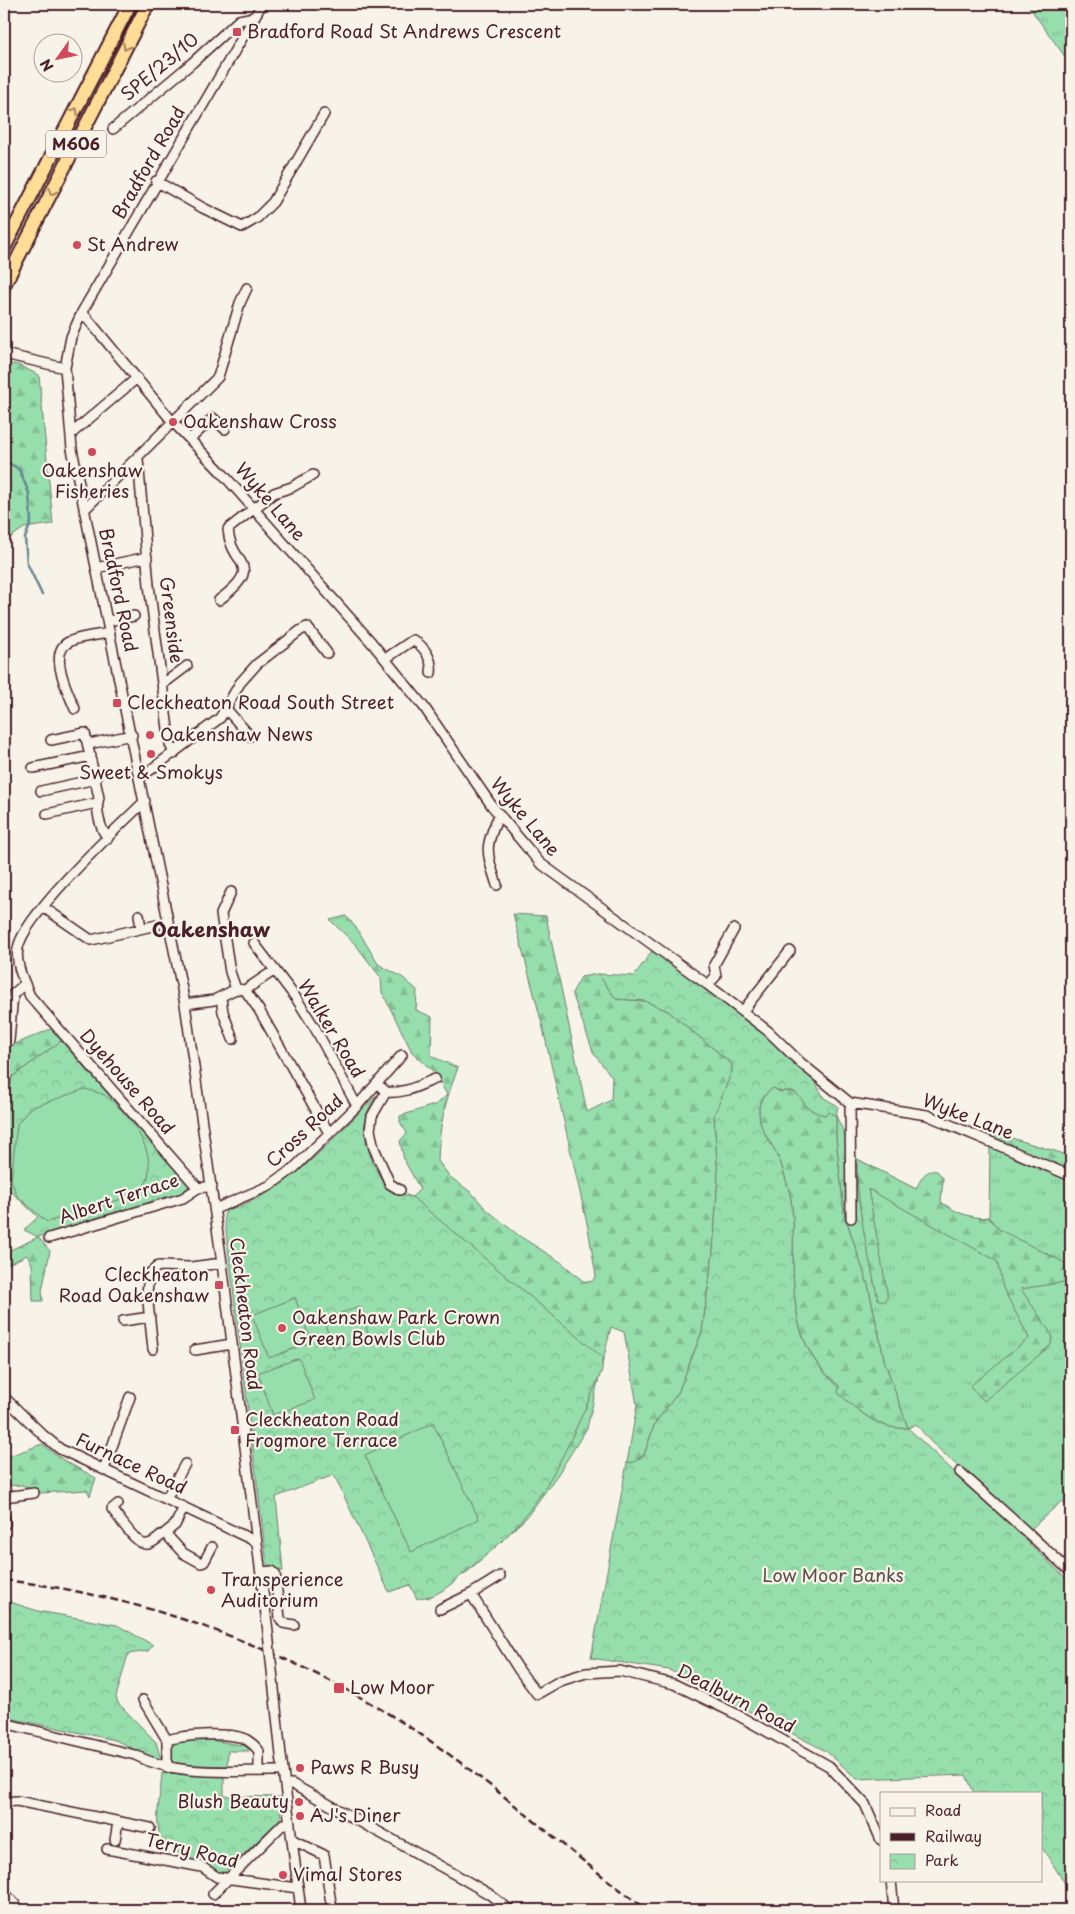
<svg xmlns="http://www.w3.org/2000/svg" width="1075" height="1914" font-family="'Playpen Sans',sans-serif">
<defs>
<pattern id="grass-tufts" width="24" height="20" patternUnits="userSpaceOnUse" patternTransform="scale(1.25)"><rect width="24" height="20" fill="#96deac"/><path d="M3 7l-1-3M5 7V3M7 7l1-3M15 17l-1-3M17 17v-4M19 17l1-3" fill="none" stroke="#83be94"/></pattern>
<pattern id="forest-firs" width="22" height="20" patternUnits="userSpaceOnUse" patternTransform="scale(1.25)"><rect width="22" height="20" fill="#96deac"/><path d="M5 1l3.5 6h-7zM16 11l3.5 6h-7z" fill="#83be94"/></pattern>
<pattern id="park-crowns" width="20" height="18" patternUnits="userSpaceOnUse" patternTransform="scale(1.25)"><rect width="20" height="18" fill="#96deac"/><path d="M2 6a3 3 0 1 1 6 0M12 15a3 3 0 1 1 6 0" fill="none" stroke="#83be94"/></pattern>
</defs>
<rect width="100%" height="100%" fill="#f7f3e8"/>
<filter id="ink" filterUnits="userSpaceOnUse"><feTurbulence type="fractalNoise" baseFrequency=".02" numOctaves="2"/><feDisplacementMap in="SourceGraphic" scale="10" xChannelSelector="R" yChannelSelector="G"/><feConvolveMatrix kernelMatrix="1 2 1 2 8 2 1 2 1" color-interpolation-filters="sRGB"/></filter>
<g filter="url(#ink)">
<path fill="url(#grass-tufts)" stroke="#707e6c" d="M1027,4H1071V65Z
M836,1116L857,1159L941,1202L955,1212L976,1218L989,1217L990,1147L941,1128L964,1134L1071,1174V1512L1062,1501L1032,1528L1049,1545L1047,1547L931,1442L916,1424L908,1428L885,1363L868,1285L844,1213L836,1138Z
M203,1739L242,1745L247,1747L249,1751H228L227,1766L170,1764L171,1744L180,1740Z"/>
<path fill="url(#forest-firs)" stroke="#707e6c" d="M4,363L18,365L39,375L53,524L24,528L4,542Z
M513,914L546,916L587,1112L611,1100L612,1077L594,1054L572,993L581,977L598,974L616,999L645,1001L668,1011L732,1064V1072L714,1116L718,1176L713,1252L702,1332L678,1393L655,1423L644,1455L634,1462L627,1463L637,1405L624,1332L611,1327L587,1428L558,1474L526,1518L464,1575L459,1574L454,1582L428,1598L425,1596L413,1248L377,1169C387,1186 394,1192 412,1197L420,1189L404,1160L400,1141L407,1133L400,1122V1116L437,1104L447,1095L436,1074L412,1052L382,992L381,978L356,945L330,920L346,916L358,930L378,964L402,977L417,990L416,1010L432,1017L431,1056L458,1068C445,1101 439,1126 438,1161L450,1177L472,1193L486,1209L518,1235L562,1263L583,1281L591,1282L596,1276L588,1228L542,1024Z
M53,1028L61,1041L12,1077L4,1127V1049Z
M773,1088L781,1092C796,1087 803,1100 812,1111L829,1112L836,1116V1138L844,1213L868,1285L885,1363L908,1428C879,1431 859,1411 837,1393L839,1386C798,1352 794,1314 793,1263C793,1238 795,1215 789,1190C786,1181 783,1170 780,1161C773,1143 759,1132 759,1113C758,1101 764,1094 773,1088Z
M975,1127L1071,1156V1176L998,1145Z
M857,1159L916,1189C921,1179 924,1169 937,1171L943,1178L941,1202C956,1213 970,1218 989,1218L1000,1230L1071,1266V1281L1021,1289L1052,1335L1051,1345L984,1401L970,1386L1029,1338L1003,1288L997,1261L868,1189L887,1291V1300L883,1302L878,1299C868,1253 856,1206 857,1159Z
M38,1237L50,1251L42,1291L43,1301H33L32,1264L27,1255L4,1266V1253Z
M42,1444L63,1460L96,1478L90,1496L87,1490L41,1493L22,1485L4,1486V1458Z"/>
<path fill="url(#park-crowns)" stroke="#707e6c" d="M652,951L684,971L773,1041L813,1078L824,1098L838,1106L836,1116L829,1112L825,1115C821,1114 816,1113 813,1111C799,1103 801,1086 781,1092L773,1088C764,1094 758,1101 759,1113C759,1132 773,1143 780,1161C783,1170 786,1181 789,1190C795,1215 793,1238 793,1263C794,1314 798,1352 839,1387L838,1393C859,1411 879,1431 908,1428L1071,1583V1893L1041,1846V1793H974L966,1775L857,1779L826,1751L669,1670L591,1658L627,1463L634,1462L644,1455L655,1423L678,1393L702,1332L713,1252L718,1176L714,1116L732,1071V1064L668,1011L645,1001L616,999L598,974L634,976Z
M61,1041L189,1185L183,1193L102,1216L38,1237L24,1230L38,1217L4,1185V1127L12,1077Z
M377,1095C373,1101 368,1109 366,1116C360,1133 374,1173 387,1186C394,1193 404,1194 412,1197L602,1357V1371C567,1447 544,1513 475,1564C464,1572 444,1593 431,1596C427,1597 422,1597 417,1599L410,1585L389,1592L334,1475L276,1497L283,1571H276L267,1564L224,1215L227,1210C290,1193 332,1138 377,1095Z
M4,1600L38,1611L117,1625L153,1645L148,1651L128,1654L116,1697L118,1703L156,1742L162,1763L115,1740L4,1717Z
M162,1773L224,1776V1796L279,1797L281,1818L222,1875C206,1869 164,1850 159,1832C155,1818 161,1788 162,1773Z"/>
<path fill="#96deac" stroke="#707e6c" d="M85,1089C91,1091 98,1092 104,1095C131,1112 168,1166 138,1194L47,1222L17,1196L11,1180L17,1124L30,1108Z
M295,1298L311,1342L269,1358L252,1315Z
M360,1307L369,1337L334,1349L323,1319Z
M299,1358L315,1400L273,1415L258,1373Z
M433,1423L479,1519L411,1552L365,1455Z"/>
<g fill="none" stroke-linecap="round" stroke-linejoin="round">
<path stroke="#668690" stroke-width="2.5" d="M4,460L19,469L29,493L31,522L25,538L27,563L42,595"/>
<defs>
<path id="minor" d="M262,4L82,312L71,337L65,368L72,449L185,1004L222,1263L267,1623
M113,129L192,63L239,20L254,17
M156,181L203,208L242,227L257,218L273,202L324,114
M82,312L172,421L223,474L372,643L424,707L492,806L540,863L708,985L768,1031L801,1063L850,1103L927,1115L1071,1176
M4,354L65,368
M71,434L137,378
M190,439L213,418L225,429
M138,459L149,585L170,744L174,754
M84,510L218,377L240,303L247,288
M96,568L147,557
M219,600C267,564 230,566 228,529L274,493L292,487L313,475
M108,621L134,616
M385,659L413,640C425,647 433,660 431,673
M163,684L187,666
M75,709C68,692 46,650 71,641C83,636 98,635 110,633
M227,710L250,736
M51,740L85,733L99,798C95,808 100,830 108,838
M89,744L132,735
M33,768L91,756
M141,777L220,718L240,683L257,664L301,630L307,627L327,653
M41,791L96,779
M145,801C117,828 24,915 18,948C15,965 24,981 30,996L198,1188L212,1186
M47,814L97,803
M497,885C486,851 484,848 499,815
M231,892L221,914L230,972L236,989
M43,907L91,940L157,925
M139,915L141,928
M254,943L296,998L315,1028L357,1106
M708,985L716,976L714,965L734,929
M245,990L259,1010L329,1133
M221,998L223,1012L233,1039
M185,1004L214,1000L236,989L245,990L275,970
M742,1012L790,951
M9,1041L13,994L25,984
M382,1088L386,1092C404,1094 418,1086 435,1079
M386,1092L372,1116L370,1130L374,1148L390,1184L400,1190
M850,1103L851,1218
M215,1209L269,1186L294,1168L357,1106L402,1055
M49,1238L183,1198L198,1188
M123,1321L150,1317
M153,1349L147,1293L149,1274L158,1266L191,1267L222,1263
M195,1350L232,1344
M4,1397L43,1435L60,1449L257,1542
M104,1469L130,1397
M960,1472L1071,1572
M4,1497L34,1493
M166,1499L185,1464
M118,1504L112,1509C119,1517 137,1547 148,1544C154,1543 160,1536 165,1533
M184,1507L175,1525L165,1533L183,1553L201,1563L204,1562L212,1547
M4,1516L5,1524
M261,1572L272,1571L275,1574L280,1618L283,1623L294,1625
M471,1594L519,1670L537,1694L560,1681L586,1673L620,1671L674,1684L732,1712L829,1766L865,1804L881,1840
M440,1609L471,1594L500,1576
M143,1700L167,1740V1768
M4,1723L135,1755C179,1778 234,1770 282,1771
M167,1740C184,1735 232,1731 247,1740C252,1743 256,1747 259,1751V1770
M281,1755L301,1910
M285,1784H292L458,1876L489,1894L510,1910
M4,1802L17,1801L150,1828
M115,1840L118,1822
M293,1840L324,1855L332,1910
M107,1849L202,1867L217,1877L298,1888
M891,1880L894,1910
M4,1892L20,1910
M213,1894L283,1824L290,1823"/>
<path id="highway" d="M4,248L130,4
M4,285L148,4"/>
</defs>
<use href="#minor" stroke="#4a1f2b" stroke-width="12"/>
<use href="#highway" stroke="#4a1f2b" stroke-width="16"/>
<use href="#minor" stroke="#f7f3e8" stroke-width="9"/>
<use href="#highway" stroke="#ffdd96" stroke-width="12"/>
<path stroke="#4a1f2b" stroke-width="2.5" stroke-dasharray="8 4" stroke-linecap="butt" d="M4,1580C146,1596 288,1649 408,1726C493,1781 566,1852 648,1910"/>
<defs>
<path id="minor-bridge" d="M267,1623L281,1755"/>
</defs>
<use href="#minor-bridge" stroke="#4a1f2b" stroke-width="12" stroke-linecap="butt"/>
<use href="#minor-bridge" stroke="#f7f3e8" stroke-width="9"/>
</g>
<defs><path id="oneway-chevron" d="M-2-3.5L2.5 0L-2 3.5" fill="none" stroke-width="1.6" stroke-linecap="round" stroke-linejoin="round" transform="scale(1.25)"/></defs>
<g stroke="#a47e60">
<use href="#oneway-chevron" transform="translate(126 47) rotate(117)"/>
<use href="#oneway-chevron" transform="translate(75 111) rotate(-62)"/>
<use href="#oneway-chevron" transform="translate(52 192) rotate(117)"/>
</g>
</g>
<g fill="#d1495b" stroke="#f7f3e8" stroke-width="2">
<rect x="232" y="27" width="10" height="10" rx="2.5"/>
<circle cx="77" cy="245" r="5"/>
<circle cx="173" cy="422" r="5"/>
<circle cx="92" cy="452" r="5"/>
<rect x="112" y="698" width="10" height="10" rx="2.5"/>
<circle cx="150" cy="735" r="5"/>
<circle cx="151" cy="754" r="5"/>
<rect x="214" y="1280" width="10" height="10" rx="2.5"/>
<circle cx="282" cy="1328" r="5"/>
<rect x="230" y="1425" width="10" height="10" rx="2.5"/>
<circle cx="211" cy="1590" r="5"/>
<rect x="333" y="1682" width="12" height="12" rx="2.5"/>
<circle cx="300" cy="1768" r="5"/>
<circle cx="299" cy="1802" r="5"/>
<circle cx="300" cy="1816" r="5"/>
<circle cx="283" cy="1875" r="5"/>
</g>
<g text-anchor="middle" stroke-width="4.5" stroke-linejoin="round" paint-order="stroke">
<rect fill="#f7f3e8" stroke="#7e5f64" stroke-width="1" x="46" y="130.5" width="60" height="27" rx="4"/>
<g font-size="16" font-weight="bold" fill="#4a1f2b">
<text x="76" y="150">M606</text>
</g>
<g font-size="18" fill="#4a1f2b" stroke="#f7f3e8" text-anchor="start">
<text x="247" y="38">Bradford Road St Andrews Crescent</text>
<text x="87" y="251">St Andrew</text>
<text x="183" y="428">Oakenshaw Cross</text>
<text x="92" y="477" text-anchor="middle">Oakenshaw<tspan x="92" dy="21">Fisheries</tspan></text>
<text x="127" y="709">Cleckheaton Road South Street</text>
<text x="160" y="741">Oakenshaw News</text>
<text x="151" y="779" text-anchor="middle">Sweet &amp; Smokys</text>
<text x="209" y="1281" text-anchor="end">Cleckheaton<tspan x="209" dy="21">Road Oakenshaw</tspan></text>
<text x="292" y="1324">Oakenshaw Park Crown<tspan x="292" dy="21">Green Bowls Club</tspan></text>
<text x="245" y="1426">Cleckheaton Road<tspan x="245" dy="21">Frogmore Terrace</tspan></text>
<text x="221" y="1586">Transperience<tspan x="221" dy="21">Auditorium</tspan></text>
<text x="350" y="1694">Low Moor</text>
<text x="310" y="1774">Paws R Busy</text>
<text x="289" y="1808" text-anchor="end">Blush Beauty</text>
<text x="310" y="1822">AJ's Diner</text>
<text x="293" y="1881">Vimal Stores</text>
</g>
<g font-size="18" fill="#4a1f2b" stroke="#f7f3e8">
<text transform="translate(160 67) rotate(-40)" y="6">SPE/23/10</text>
<text transform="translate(149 163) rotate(-60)" y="6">Bradford Road</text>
<text transform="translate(270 502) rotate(49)" y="6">Wyke Lane</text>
<text transform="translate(118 590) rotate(78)" y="6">Bradford Road</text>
<text transform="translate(171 620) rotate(83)" y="6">Greenside</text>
<text transform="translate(525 817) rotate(50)" y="6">Wyke Lane</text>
<text transform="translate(331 1029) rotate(59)" y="6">Walker Road</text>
<text transform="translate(127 1082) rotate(49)" y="6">Dyehouse Road</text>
<text transform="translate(968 1117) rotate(21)" y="6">Wyke Lane</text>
<text transform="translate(305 1131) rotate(-43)" y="6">Cross Road</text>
<text transform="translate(119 1199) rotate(-18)" y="6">Albert Terrace</text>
<text transform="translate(245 1314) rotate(83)" y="6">Cleckheaton Road</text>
<text transform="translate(131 1464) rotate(25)" y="6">Furnace Road</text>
<text transform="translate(736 1699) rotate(27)" y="6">Dealburn Road</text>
<text transform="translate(192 1851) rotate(14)" y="6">Terry Road</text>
</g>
<g font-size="18" fill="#5d4f4b" stroke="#f7f3e8">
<text x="833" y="1582">Low Moor Banks</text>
</g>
<g font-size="20" font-weight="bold" fill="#4a1f2b" stroke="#f7f3e8">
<text x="211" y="937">Oakenshaw</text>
</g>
</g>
<rect width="1075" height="1914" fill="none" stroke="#f7f3e8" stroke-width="20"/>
<rect x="10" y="10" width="1055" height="1894" fill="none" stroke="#4a1f2b" stroke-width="2" filter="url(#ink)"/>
<rect x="880" y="1792" width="162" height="90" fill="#f7f3e8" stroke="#b29e9c"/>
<rect x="890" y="1808" width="25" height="8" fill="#f7f3e8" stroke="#b29e9c"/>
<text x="925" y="1816" font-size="15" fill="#4a1f2b">Road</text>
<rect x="890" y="1833" width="25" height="8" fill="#4a1f2b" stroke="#b29e9c"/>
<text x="925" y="1842" font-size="15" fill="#4a1f2b">Railway</text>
<rect x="890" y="1854" width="25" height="15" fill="url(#park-crowns)" stroke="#b29e9c"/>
<text x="925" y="1866" font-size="15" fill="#4a1f2b">Park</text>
<g transform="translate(58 58) rotate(237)"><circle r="24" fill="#f7f3e8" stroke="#b29e9c"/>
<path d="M0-4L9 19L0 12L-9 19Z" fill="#d1495b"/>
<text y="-8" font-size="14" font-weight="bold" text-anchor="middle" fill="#4a1f2b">N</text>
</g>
</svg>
